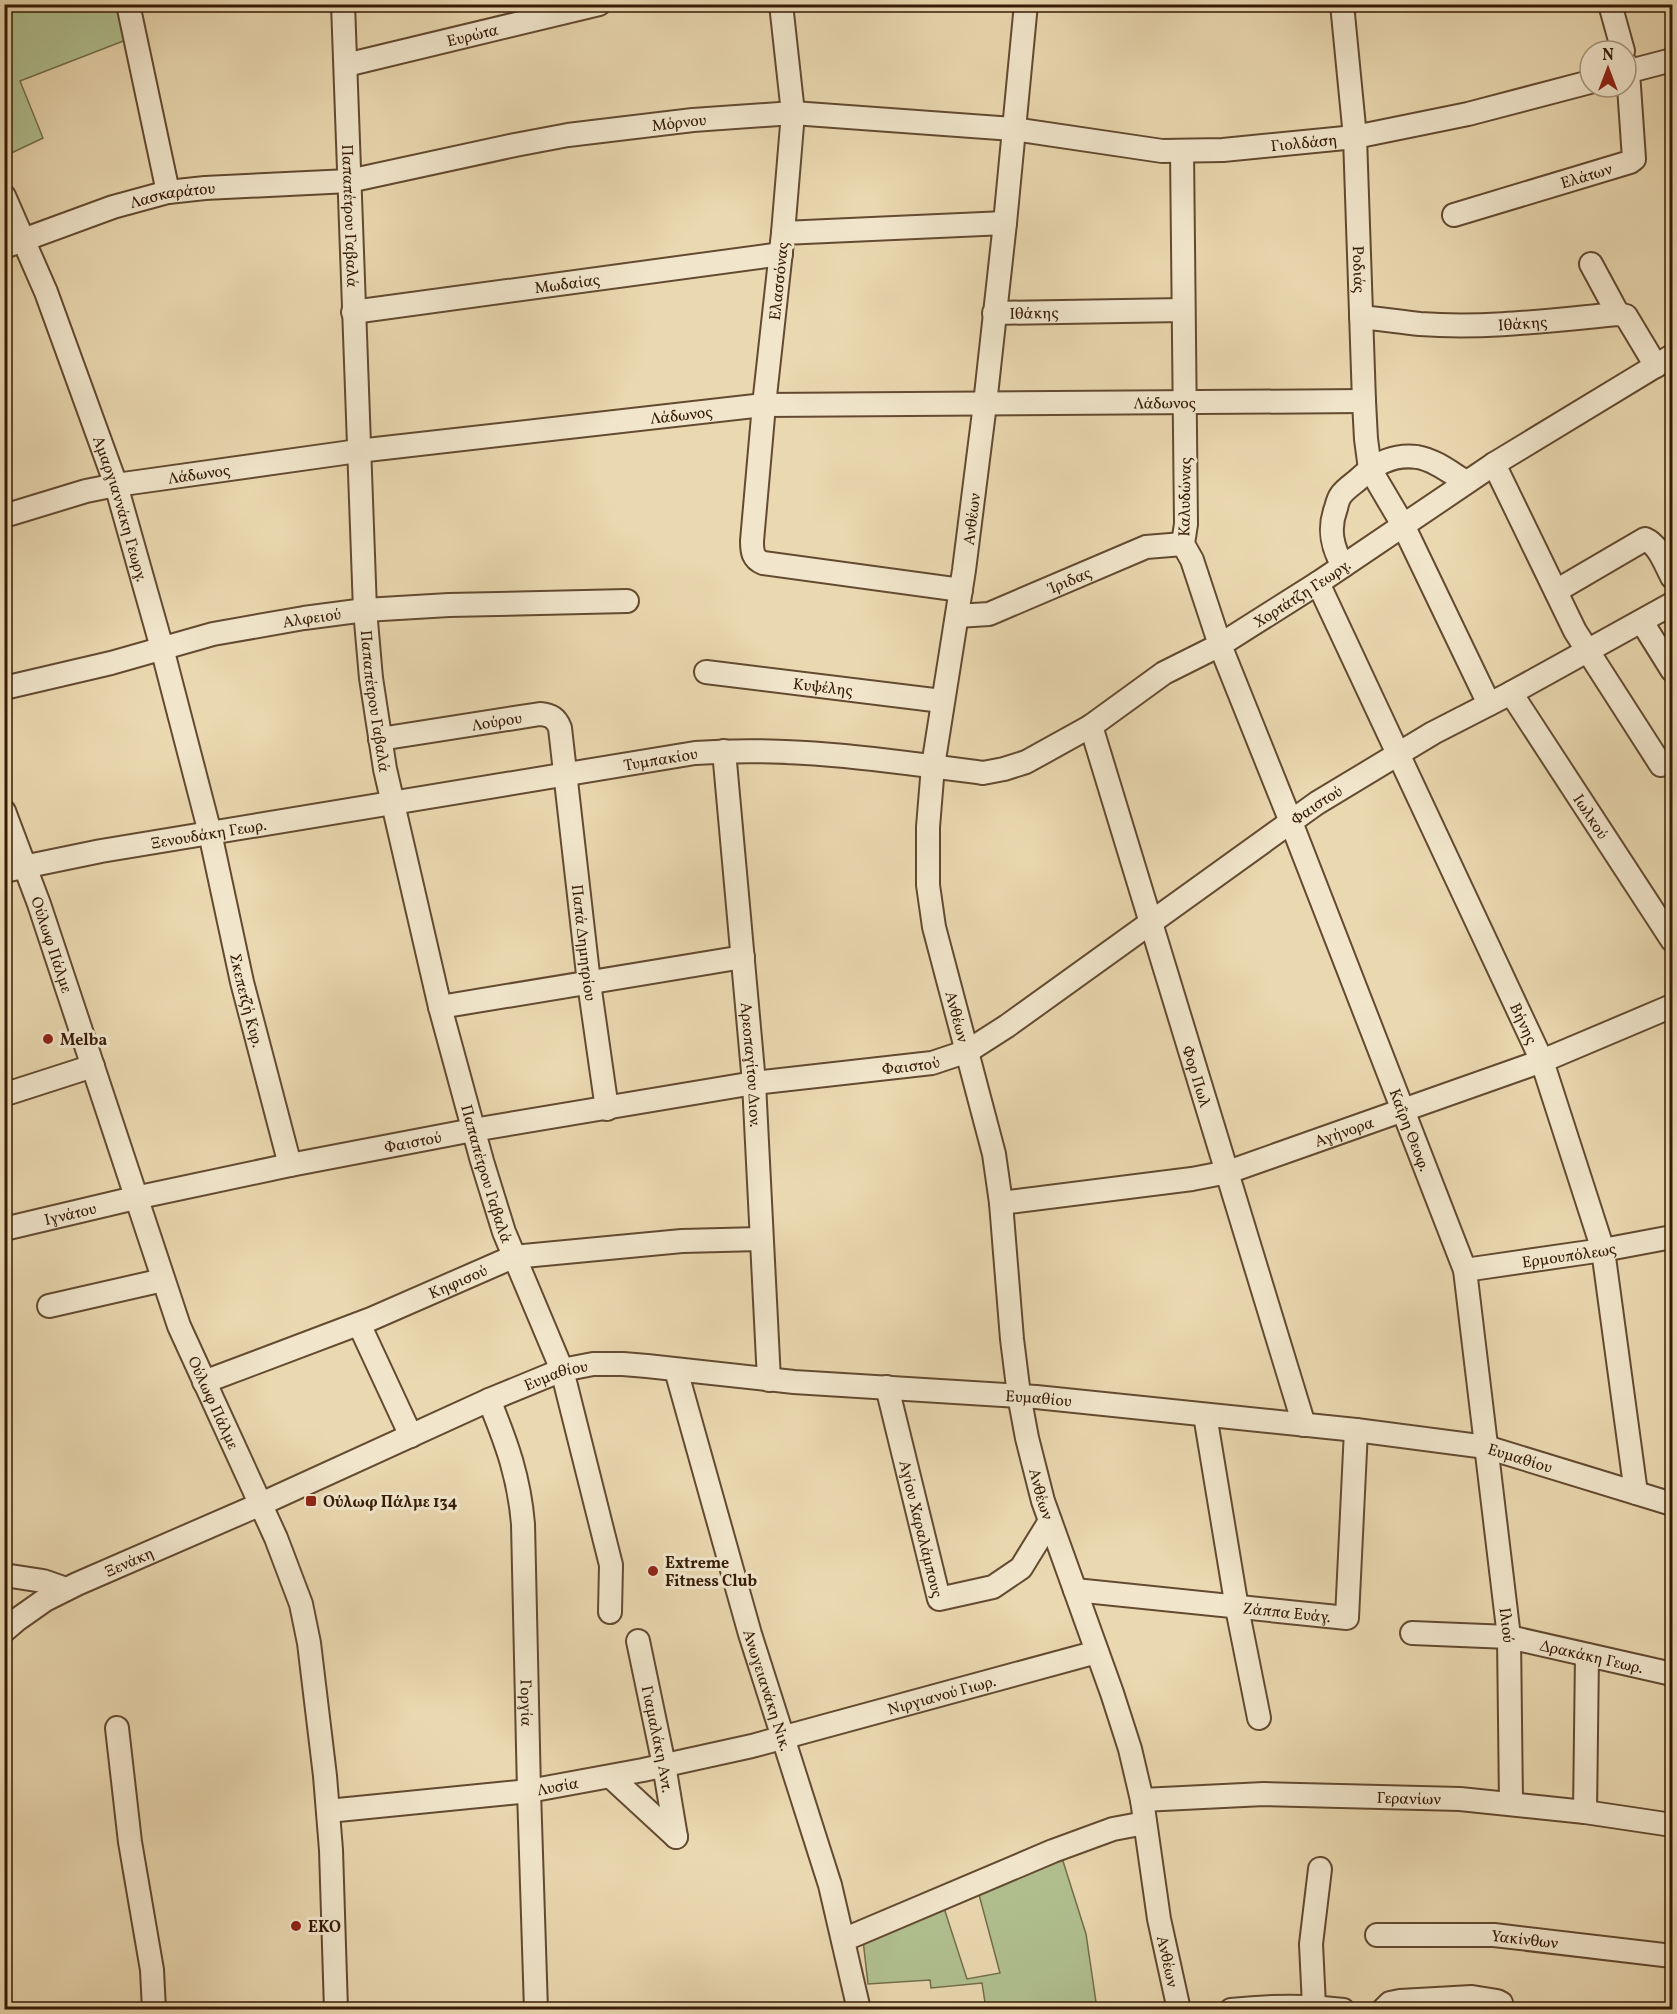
<svg xmlns="http://www.w3.org/2000/svg" width="1677" height="2014" font-family="Vollkorn,serif">
<rect width="100%" height="100%" fill="#ead8b0"/>
<filter id="stains"><feTurbulence type="fractalNoise" baseFrequency=".00333" numOctaves="4"/><feColorMatrix values="0 0 0 0 .2 0 0 0 0 .09 0 0 0 0 .02 0 0 0 .5 -.17"/></filter>
<radialGradient id="worn" r=".72"><stop offset=".6" stop-color="#630" stop-opacity="0"/><stop offset="1" stop-color="#630" stop-opacity=".3"/></radialGradient>
<path fill="#b1c090" stroke="#746e4b" stroke-width="1.5" d="M23,4L119,5L126,40L20,81L43,138L5,156L4,9Z
M1062,1858L1086,1934L1097,2009H986L982,1983L931,1988L930,1980L868,1984L863,1940L944,1908L967,1979L1000,1973L978,1891Z"/>
<g fill="none" stroke-linecap="round" stroke-linejoin="round">
<defs>
<g id="minor">
<path d="M128,4L168,192"/>
<path id="s1" d="M343,4L365,610L371,678L385,769L440,1007L482,1161L504,1232L562,1370L611,1565L610,1612"/>
<path d="M781,4L793,113L783,233L764,405L752,541C752,552 753,559 763,563L961,590"/>
<path id="s2" d="M1026,4L1005,223L985,404L964,570L933,766L928,827V885L934,927L994,1154L1001,1203L1012,1339L1019,1395L1027,1438L1043,1501L1112,1693L1130,1749L1142,1800L1159,1919L1179,2010"/>
<path id="s3" d="M1342,4L1355,137L1364,401L1366,439L1370,469L1403,525L1489,704"/>
<path d="M1610,4L1623,51"/>
<path id="s4" d="M346,65L599,4"/>
<path d="M1626,72L1672,60"/>
<path id="s5" d="M1182,151L1186,524L1183,544L1192,560L1220,645L1291,822L1465,1270L1509,1637L1511,1803"/>
<path id="s6" d="M4,196L46,292L116,485L162,648L210,833L242,982L290,1165"/>
<path id="s7" d="M1454,215L1630,162L1634,159L1628,72L1626,64"/>
<path d="M783,233L1005,223"/>
<path id="s8" d="M4,247L113,207L168,192L205,188L349,181L515,145L568,135L693,120L793,113L1013,129L1162,151L1223,150L1355,137L1468,114L1590,82"/>
<path d="M1591,264L1618,314"/>
<path id="s9" d="M353,312L781,254"/>
<path id="s10" d="M994,313L1183,310"/>
<path id="s11" d="M1361,317C1381,319 1401,322 1420,324C1486,329 1553,320 1618,314L1626,316L1656,366"/>
<path d="M1494,464L1575,631L1661,765"/>
<path id="s12" d="M4,516L86,491L116,485L358,451L764,405L1364,401"/>
<path d="M1343,566C1332,547 1328,529 1336,508C1337,504 1338,499 1341,495C1346,488 1355,483 1361,477C1376,463 1396,454 1417,457C1435,460 1451,473 1466,482"/>
<path id="s13" d="M1318,583L1542,1061L1603,1250L1636,1493"/>
<path d="M1556,591L1645,539C1659,545 1665,564 1672,577"/>
<path id="s14" d="M957,616L989,614L1146,547L1183,544"/>
<path d="M1642,622L1672,670"/>
<path id="s15" d="M706,672L942,701"/>
<path id="s16" d="M4,688L111,663L213,634L304,618L365,610L449,605L627,601"/>
<path id="s17" d="M1511,693L1672,940"/>
<path id="s18" d="M1091,726C1160,960 1234,1192 1304,1425"/>
<path id="s19" d="M380,739L540,714C551,715 556,718 560,728L589,983L607,1109"/>
<path id="s20" d="M724,751L754,1083L769,1380"/>
<path id="s21" d="M4,811L39,904L179,1326L276,1538L301,1604L309,1643L325,1776L331,1850L336,2010"/>
<path id="s22" d="M4,871L101,851L695,753C791,746 887,760 983,773L1004,769L1026,762L1091,726L1164,673L1220,645L1318,583L1494,464L1672,356"/>
<path d="M440,1007L743,957"/>
<path d="M6,1094L93,1066"/>
<path id="s23" d="M1001,1203L1192,1179L1228,1172L1542,1061L1672,1006"/>
<path id="s24" d="M4,1229L135,1198L290,1165L473,1130L754,1083L932,1063L968,1051L1007,1026L1317,803L1433,733L1511,693L1672,604"/>
<path id="s25" d="M1465,1270L1603,1250L1672,1237"/>
<path d="M49,1306L163,1280"/>
<path d="M359,1324L411,1436"/>
<path id="s26" d="M676,1370L750,1634L830,1885L859,2010"/>
<path id="s27" d="M204,1382L371,1319L513,1257L682,1241L761,1239"/>
<path id="s28" d="M887,1387L939,1599L993,1587L1021,1568L1050,1521"/>
<path id="s29" d="M489,1400C507,1444 519,1477 523,1524L529,1791L536,2010"/>
<path d="M1205,1415L1237,1608L1259,1718"/>
<path d="M4,1575L43,1581L66,1589"/>
<path id="s30" d="M1075,1590L1347,1618L1356,1430"/>
<path id="s31" d="M4,1631L18,1619L45,1600L77,1584L261,1504L489,1400L562,1370L593,1364H623L647,1366L794,1382L1036,1397L1356,1430L1486,1447L1672,1504"/>
<path id="s32" d="M1412,1633L1509,1637L1672,1674"/>
<path id="s33" d="M638,1641L664,1765L676,1837"/>
<path d="M117,1728L130,1842L152,1970L154,2010"/>
<path d="M611,1777L676,1837"/>
<path id="s34" d="M1142,1800L1264,1794L1460,1799L1585,1812L1672,1825"/>
<path id="s35" d="M328,1811L529,1791L643,1770L752,1746L1097,1652"/>
<path d="M1585,1812L1587,1655"/>
<path id="s36" d="M1377,1935H1494L1672,1956"/>
<path d="M843,1940L1053,1851L1113,1829L1145,1823"/>
<path d="M1314,2006L1311,1944L1320,1869"/>
<path d="M1231,2010C1268,2006 1306,2005 1343,2010"/>
<path d="M1383,2010L1390,2003L1400,2001L1472,1997L1497,2001L1501,2003L1500,2010"/>
</g>
</defs>
<use href="#minor" stroke="#634a30" stroke-width="26"/>
<use href="#minor" stroke="#f1e6cc" stroke-width="22"/>
</g>
<g fill="#8f2418" stroke="#f1e6cc" stroke-width="2">
<circle cx="48" cy="1039" r="6"/>
<rect x="305" y="1495" width="12" height="12" rx="3"/>
<circle cx="653" cy="1571" r="6"/>
<circle cx="296" cy="1926" r="6"/>
</g>
<g text-anchor="middle" stroke-width="6" stroke-linejoin="round" paint-order="stroke">
<g font-size="16" fill="#361b06" stroke="#f1e6cc">
<text dy="6" stroke="none"><textPath href="#s4" startOffset="130">Ευρώτα</textPath></text>
<text dy="6" stroke="none"><textPath href="#s8" startOffset="690">Μόρνου</textPath></text>
<text dy="6" stroke="none"><textPath href="#s8" startOffset="1318">Γιολδάση</textPath></text>
<text dy="6" stroke="none"><textPath href="#s7" startOffset="138">Ελάτων</textPath></text>
<text dy="6" stroke="none"><textPath href="#s8" startOffset="177">Λασκαράτου</textPath></text>
<text dy="6" stroke="none"><textPath href="#s1" startOffset="212">Παπαπέτρου Γαβαλά</textPath></text>
<text dy="6" stroke="none"><textPath href="#s3" startOffset="266">Ροδιάς</textPath></text>
<text transform="translate(778 281) rotate(-84)" y="6">Ελασσόνας</text>
<text dy="6" stroke="none"><textPath href="#s9" startOffset="216">Μωδαίας</textPath></text>
<text dy="6" stroke="none"><textPath href="#s10" startOffset="40">Ιθάκης</textPath></text>
<text dy="6" stroke="none"><textPath href="#s11" startOffset="162">Ιθάκης</textPath></text>
<text dy="6" stroke="none"><textPath href="#s12" startOffset="1170">Λάδωνος</textPath></text>
<text dy="6" stroke="none"><textPath href="#s12" startOffset="686">Λάδωνος</textPath></text>
<text dy="6" stroke="none"><textPath href="#s12" startOffset="200">Λάδωνος</textPath></text>
<text transform="translate(1184 497) rotate(-89)" y="6">Καλυδώνας</text>
<text dy="6" stroke="none"><textPath href="#s6" startOffset="334">Αμαργιαννάκη Γεωργ.</textPath></text>
<text transform="translate(971 519) rotate(-83)" y="6">Ανθέων</text>
<text dy="6" stroke="none"><textPath href="#s14" startOffset="120">Ίριδας</textPath></text>
<text dy="6" stroke="none"><textPath href="#s22" startOffset="1359">Χορτάτζη Γεωργ.</textPath></text>
<text dy="6" stroke="none"><textPath href="#s16" startOffset="316">Αλφειού</textPath></text>
<text dy="6" stroke="none"><textPath href="#s15" startOffset="118">Κυψέλης</textPath></text>
<text dy="6" stroke="none"><textPath href="#s1" startOffset="698">Παπαπέτρου Γαβαλά</textPath></text>
<text dy="6" stroke="none"><textPath href="#s19" startOffset="118">Λούρου</textPath></text>
<text dy="6" stroke="none"><textPath href="#s22" startOffset="666">Τυμπακίου</textPath></text>
<text dy="6" stroke="none"><textPath href="#s24" startOffset="1408">Φαιστού</textPath></text>
<text dy="6" stroke="none"><textPath href="#s17" startOffset="147">Ιωλκού</textPath></text>
<text dy="6" stroke="none"><textPath href="#s22" startOffset="208">Ξενουδάκη Γεωρ.</textPath></text>
<text dy="6" stroke="none"><textPath href="#s19" startOffset="404">Παπά Δημητρίου</textPath></text>
<text dy="6" stroke="none"><textPath href="#s21" startOffset="142">Ούλωφ Πάλμε</textPath></text>
<text dy="6" stroke="none"><textPath href="#s6" startOffset="842">Σκεπετζή Κυρ.</textPath></text>
<text dy="6" stroke="none"><textPath href="#s2" startOffset="1022">Ανθέων</textPath></text>
<text dy="6" stroke="none"><textPath href="#s13" startOffset="486">Βήνης</textPath></text>
<text dy="6" stroke="none"><textPath href="#s24" startOffset="922">Φαιστού</textPath></text>
<text dy="6" stroke="none"><textPath href="#s20" startOffset="315">Αρεοπαγίτου Διον.</textPath></text>
<text dy="6" stroke="none"><textPath href="#s18" startOffset="366">Φορ Πωλ</textPath></text>
<text dy="6" stroke="none"><textPath href="#s5" startOffset="1022">Καΐρη Θεοφ.</textPath></text>
<text dy="6" stroke="none"><textPath href="#s23" startOffset="352">Αγήνορα</textPath></text>
<text dy="6" stroke="none"><textPath href="#s24" startOffset="418">Φαιστού</textPath></text>
<text dy="6" stroke="none"><textPath href="#s1" startOffset="1184">Παπαπέτρου Γαβαλά</textPath></text>
<text dy="6" stroke="none"><textPath href="#s24" startOffset="68">Ιγνάτου</textPath></text>
<text dy="6" stroke="none"><textPath href="#s25" startOffset="105">Ερμουπόλεως</textPath></text>
<text dy="6" stroke="none"><textPath href="#s27" startOffset="273">Κηφισού</textPath></text>
<text dy="6" stroke="none"><textPath href="#s31" startOffset="610">Ευμαθίου</textPath></text>
<text dy="6" stroke="none"><textPath href="#s31" startOffset="1096">Ευμαθίου</textPath></text>
<text dy="6" stroke="none"><textPath href="#s21" startOffset="628">Ούλωφ Πάλμε</textPath></text>
<text dy="6" stroke="none"><textPath href="#s31" startOffset="1582">Ευμαθίου</textPath></text>
<text dy="6" stroke="none"><textPath href="#s2" startOffset="1508">Ανθέων</textPath></text>
<text dy="6" stroke="none"><textPath href="#s28" startOffset="146">Αγίου Χαραλάμπους</textPath></text>
<text dy="6" stroke="none"><textPath href="#s31" startOffset="144">Ξενάκη</textPath></text>
<text dy="6" stroke="none"><textPath href="#s30" startOffset="213">Ζάππα Ευάγ.</textPath></text>
<text dy="6" stroke="none"><textPath href="#s5" startOffset="1530">Ιλιού</textPath></text>
<text dy="6" stroke="none"><textPath href="#s32" startOffset="182">Δρακάκη Γεωρ.</textPath></text>
<text dy="6" stroke="none"><textPath href="#s26" startOffset="333">Ανωγειανάκη Νικ.</textPath></text>
<text dy="6" stroke="none"><textPath href="#s35" startOffset="626">Νιργιανού Γιωρ.</textPath></text>
<text dy="6" stroke="none"><textPath href="#s29" startOffset="308">Γοργία</textPath></text>
<text dy="6" stroke="none"><textPath href="#s33" startOffset="100">Γιαμαλάκη Αντ.</textPath></text>
<text dy="6" stroke="none"><textPath href="#s35" startOffset="231">Λυσία</textPath></text>
<text dy="6" stroke="none"><textPath href="#s34" startOffset="267">Γερανίων</textPath></text>
<text dy="6" stroke="none"><textPath href="#s36" startOffset="148">Υακίνθων</textPath></text>
<text dy="6" stroke="none"><textPath href="#s2" startOffset="1994">Ανθέων</textPath></text>
</g>
<g font-size="16" font-weight="bold" fill="#361b06" stroke="#f1e6cc" text-anchor="start">
<text x="60" y="1045">Melba</text>
<text x="323" y="1507">Ούλωφ Πάλμε 134</text>
<text x="665" y="1568">Extreme<tspan x="665" dy="18">Fitness Club</tspan></text>
<text x="308" y="1932">EKO</text>
</g>
</g>
<rect width="1677" height="2014" fill="none" stroke="#ead8b0" stroke-width="24"/>
<rect x="6" y="6" width="1665" height="2002" fill="none" stroke="#361b06" stroke-width="3"/>
<rect x="12" y="12" width="1653" height="1990" fill="none" stroke="#361b06" stroke-width="1.5"/>
<g transform="translate(1608 69)"><circle r="28" fill="#f1e6cc" stroke="#a6957d" stroke-width="1.5"/>
<path d="M0-4.5L10 22L0 15L-10 22Z" fill="#8f2418"/>
<text y="-9" font-size="16" font-weight="bold" text-anchor="middle" fill="#361b06">N</text>
</g>
<rect width="100%" height="100%" filter="url(#stains)"/>
<rect width="100%" height="100%" fill="url(#worn)"/>
</svg>
